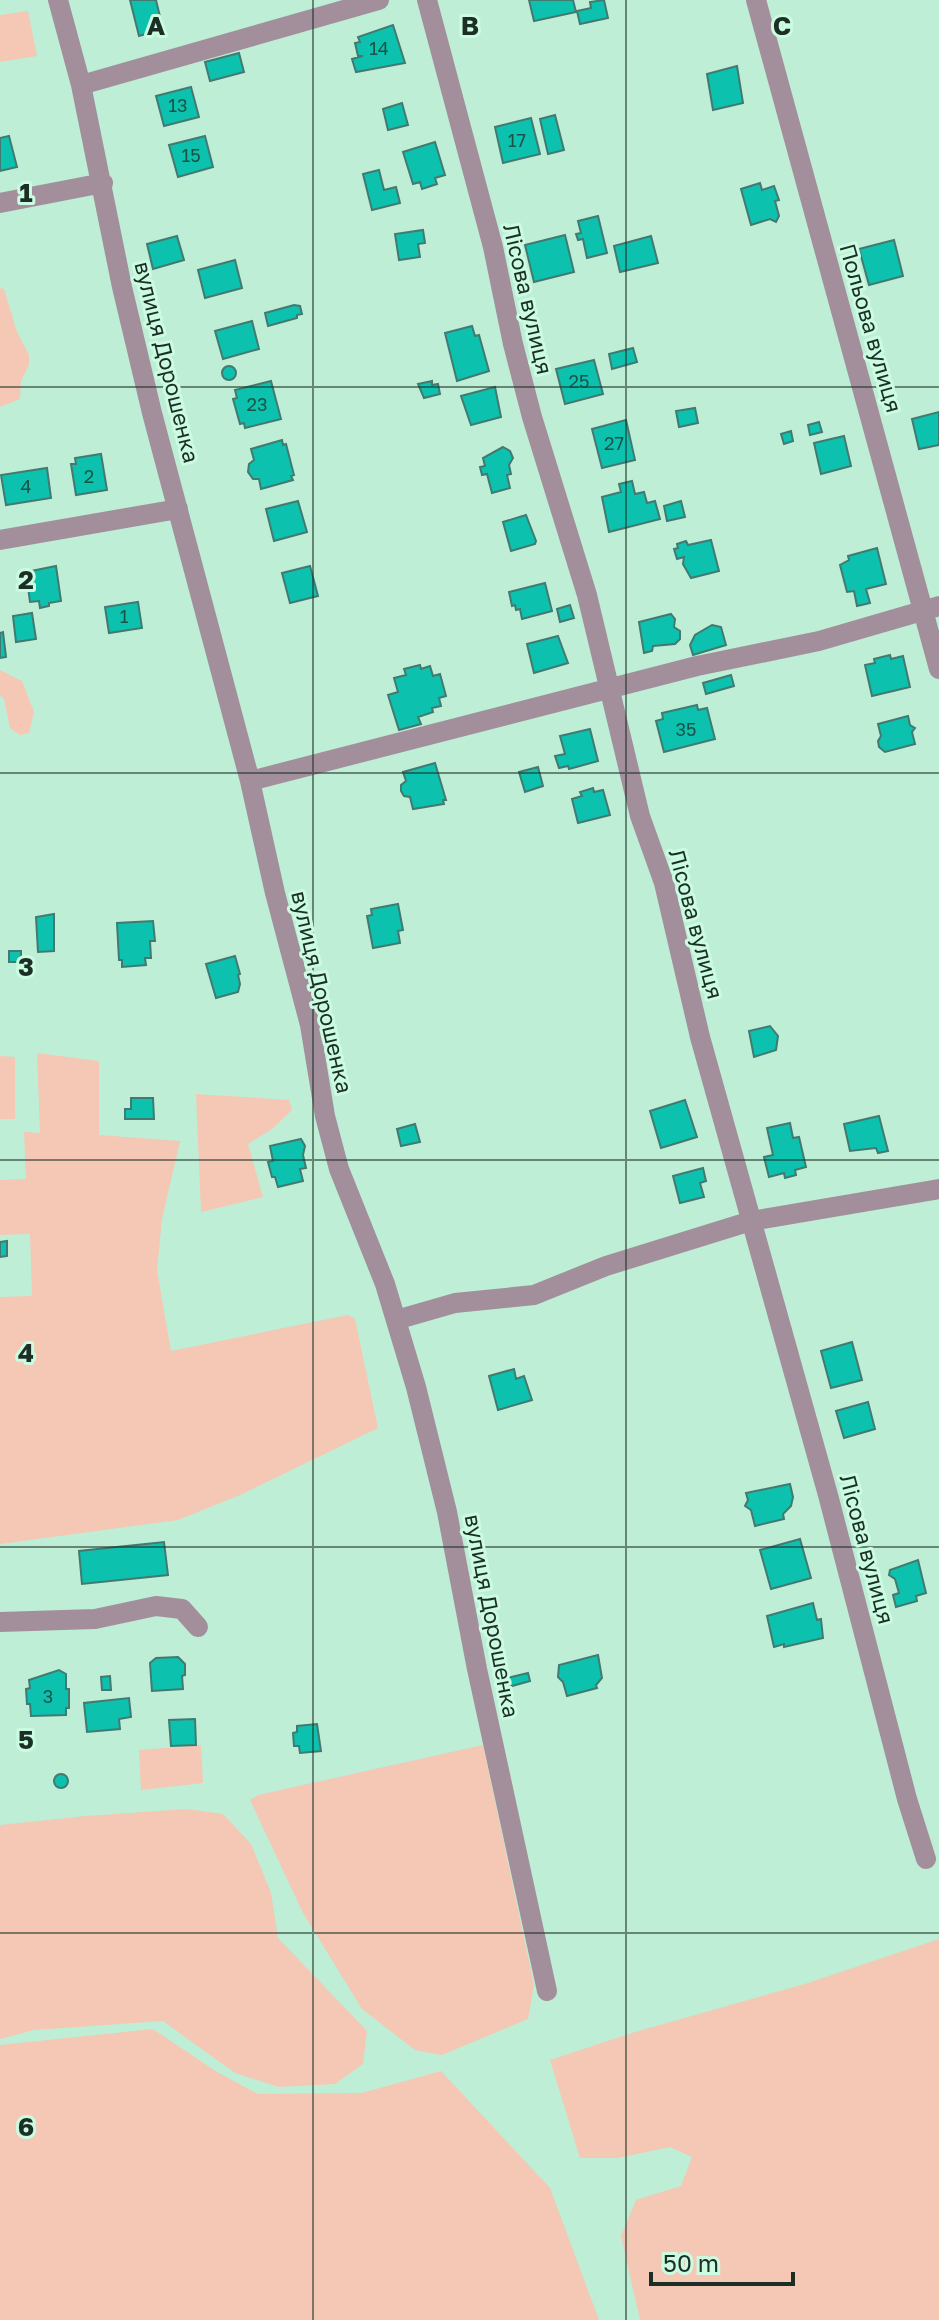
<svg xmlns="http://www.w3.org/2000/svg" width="939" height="2320" font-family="'Golos Text',sans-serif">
<rect width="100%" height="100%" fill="#beeed5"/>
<path fill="#f5c7b5" d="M28,11L37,56L0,62V15Z
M0,288L4,289L17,332L29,355V365L21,381L20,399L0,407Z
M0,670L22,681L34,712L29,733L20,735L10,728L4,699L0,695Z
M37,1053L99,1061V1135L180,1141L162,1219L157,1270L171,1351L348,1315L355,1319L378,1428L240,1495L178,1520L0,1544V1297L32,1296L30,1234L0,1235V1180L26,1179L24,1132L40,1133Z
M0,1056L15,1057V1119H0Z
M196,1094L289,1100L292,1110L272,1129L248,1144L263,1197L201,1212Z
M201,1745L203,1783L141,1790L139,1750Z
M483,1745L534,1985L528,2019L442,2055L415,2050L362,2009L303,1913L250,1800L258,1795Z
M187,1809L223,1814L251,1844L271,1893L278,1938L367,2031L363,2064L335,2084L279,2087L235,2073L163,2021L34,2030L0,2039V1825L86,1816Z
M939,1939V2320H640L621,2236L636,2200L681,2186L692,2157L670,2147L618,2158H580L550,2060L635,2032L808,1983Z
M153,2029L217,2072L258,2094L362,2093L441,2071L550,2188L599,2320H0V2045Z"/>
<path fill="#0cc2ae" stroke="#427a71" stroke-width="2" d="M130,0H156L163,29L139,36Z
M529,0H573L576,12L534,21Z
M604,0L608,18L580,24L577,11L591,8L590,2Z
M393,25L405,63L356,72L352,59L363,56H358L355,43L360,42L358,37Z
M239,53L244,72L210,81L205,62Z
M737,66L743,103L713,110L707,74Z
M191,87L199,117L164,126L156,96Z
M402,103L408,125L388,130L383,109Z
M555,115L564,150L548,154L540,119Z
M531,118L540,154L503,163L495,127Z
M9,136L17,167L0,171V138Z
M205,136L213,167L178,177L169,145Z
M435,142L445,175L435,178L437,184L422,189L420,182L413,184L403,152Z
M379,170L384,190L396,187L400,203L372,210L363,174Z
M760,183L762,190L774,186L779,200L775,201L779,216L776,222L770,219L751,225L741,189Z
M598,216L607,253L587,258L583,239L578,240L576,234L581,233L578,221Z
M423,230L425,243L418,244L420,257L399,260L395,234Z
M565,235L574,272L534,282L525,245Z
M177,236L184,260L153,269L147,244Z
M651,236L658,263L620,272L614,246Z
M894,240L903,276L869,285L859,249Z
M235,260L242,288L205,298L198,270Z
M294,305L300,306L302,314L297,315V318L268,326L265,313Z
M252,321L259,349L223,359L215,331Z
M472,326L475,336L479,335L489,371L457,381L445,333Z
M633,348L637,362L612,369L609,354Z
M594,360L603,394L565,404L556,369Z
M222 373a7 7 0 1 1 14 0a7 7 0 1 1-14 0Z
M271,381L281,419L245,428L244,423L240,424L233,399L237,398L235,390Z
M432,381V385L438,384L440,394L424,398L418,384Z
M495,387L501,417L471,425L461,396Z
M695,408L698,423L679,427L676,411Z
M939,412V445L919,449L912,419Z
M626,420L635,460L602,468L592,429Z
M819,422L822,432L810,435L808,425Z
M791,431L793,441L784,444L781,434Z
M844,436L851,466L821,474L814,443Z
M282,440L283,445L286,444L294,475L291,476L293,480L261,489L259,479H253L248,472L249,464L254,460L251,449Z
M503,447L510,451L513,458L509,465L511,474L507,475L510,488L492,493L487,474L482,475L480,467L485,466L483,458Z
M101,454L107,490L76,495L71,464H76L75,458Z
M47,468L51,498L6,505L1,475Z
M632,481L635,494L644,492L647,503L655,501L660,519L609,532L602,497L621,492L619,484Z
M298,501L307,532L274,541L266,509Z
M681,501L685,517L667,521L664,506Z
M526,515L536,541L535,544L511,551L503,522Z
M711,540L719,571L691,578L683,564L684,557L677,559L674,549L678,548L677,544L686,541L688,545Z
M877,548L886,584L866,589L870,603L857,606L854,591L847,592L840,565L849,560L848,556Z
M56,566L61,601L49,603V606L40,608L39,601L30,602L26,572Z
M310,566L318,596L290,603L282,573Z
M545,583L552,611L522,619L520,609L516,610L515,605L512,606L509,592Z
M138,602L142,628L109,633L105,607Z
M570,605L574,618L560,622L557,609Z
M32,613L36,639L16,642L13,616Z
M671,614L675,619L674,627L680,631V639L675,644L653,646L652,651L644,653L639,622Z
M712,625L721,627L726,645L693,655L690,645L695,635Z
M3,632L6,657L0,658V633Z
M558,636L568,663L534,673L527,644Z
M890,655L891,659L903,656L910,687L872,696L865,665L875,663L874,659Z
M420,665L421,669L430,666L433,676L440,674L446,696L439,698L441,706L432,708L433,712L418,717L421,724L399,730L388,695L398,692L394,678L406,675L404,669Z
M731,675L734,686L706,694L703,683Z
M697,705L698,710L707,708L715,739L664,752L656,721L663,719L662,713Z
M908,716L910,725L915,728L912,732L915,744L885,752L879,747L878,741L881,736L878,724Z
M590,729L598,761L569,769L568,766L559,768L555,756L565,754L560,736Z
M435,763L446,800H443L444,804L413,809L410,797L404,796L401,791V785L406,781L403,772Z
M538,767L543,786L525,792L519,772Z
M593,788L594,792L603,790L610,815L578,823L572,799L582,796L580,792Z
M398,904L403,930L398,931L400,943L373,948L367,916L372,915L371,909Z
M54,914V951L38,952L36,917Z
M153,921L155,941H150L151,958H145L146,965L122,967V960H119L117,923Z
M9,951H21V962H9Z
M235,956L240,974L238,975L240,984L238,992L216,998L206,964Z
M770,1026L778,1036L776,1050L754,1057L749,1031Z
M131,1098H153L154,1119H125V1109H131Z
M685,1100L697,1137L661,1148L650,1111Z
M879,1116L888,1151L878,1153L876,1148L850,1151L844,1124Z
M790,1123L793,1138L799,1137L806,1167L795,1170L796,1175L785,1178L784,1173L769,1177L764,1157L773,1155L767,1128Z
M415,1124L420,1142L401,1146L397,1129Z
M301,1139L305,1146L303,1155L306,1168L300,1169L303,1181L278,1187L275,1177H272L268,1162L273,1161L270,1146Z
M703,1168L706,1181L700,1183L704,1197L680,1203L673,1176Z
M7,1241V1256L0,1257V1242Z
M852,1342L862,1380L831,1388L821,1351Z
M514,1369L516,1379L524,1376L532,1400L498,1410L489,1376Z
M868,1402L875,1429L844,1438L836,1411Z
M790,1484L793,1497L791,1506L783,1514L784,1519L755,1526L751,1510L745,1506L748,1500L746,1493Z
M800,1539L811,1578L771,1589L760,1550Z
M164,1542L168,1575L82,1584L79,1551Z
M918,1560L926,1593L916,1596L917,1601L896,1607L893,1595L899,1593L895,1579L889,1575L890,1570Z
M813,1603L817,1620L821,1619L823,1638L784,1647V1644L774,1647L767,1616Z
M598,1655L602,1678L596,1685L597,1688L567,1696L563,1682L558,1677L559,1665Z
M178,1657L185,1664V1675L182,1676L183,1689L152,1691L150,1663L156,1658Z
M59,1670L66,1674V1689H69V1708H66V1715L31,1716L30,1704H27L26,1689L30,1688L29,1680Z
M528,1673L530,1681L505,1688L503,1679Z
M110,1676L111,1690H102L101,1677Z
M129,1698L131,1717L119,1719L120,1729L87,1732L84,1703Z
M195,1719L196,1745L171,1746L169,1720Z
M317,1724L321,1751L300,1753L299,1746H294L293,1733L297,1732V1726Z
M54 1781a7 7 0 1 1 14 0a7 7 0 1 1-14 0Z"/>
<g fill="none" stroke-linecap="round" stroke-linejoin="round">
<path stroke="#a38f9b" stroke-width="20" d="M58,0L81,85L122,287L152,413L250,781L275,893L310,1025L325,1116L339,1169L385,1284L416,1387L447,1512L477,1669L547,1991
M427,0L493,247L513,344L532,417L587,595L640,816L664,883L700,1037L828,1495L907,1799L926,1859
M756,0L939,669
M81,85L379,0
M0,203L103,183
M0,540L178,509
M250,781L697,666L819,641L939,606
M396,1320L455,1303L534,1295L606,1266L751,1221L939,1189
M0,1622L95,1619L156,1606L182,1609L198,1627"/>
</g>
<path fill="none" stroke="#1c2f26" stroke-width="2" stroke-opacity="0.55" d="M313,0V2320M626,0V2320M0,387H939M0,773H939M0,1160H939M0,1547H939M0,1933H939"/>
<g text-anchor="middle" stroke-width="6" stroke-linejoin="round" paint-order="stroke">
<g font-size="18" fill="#185448">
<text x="379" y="55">14</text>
<text x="178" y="112">13</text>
<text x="517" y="147">17</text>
<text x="191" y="162">15</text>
<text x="579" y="388">25</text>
<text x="257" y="411">23</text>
<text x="614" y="450">27</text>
<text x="89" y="483">2</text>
<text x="26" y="493">4</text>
<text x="124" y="623">1</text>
<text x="686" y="736">35</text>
<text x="48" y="1703">3</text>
</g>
<g font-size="22" fill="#1c2f26" stroke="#cbfce2">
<text transform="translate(528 299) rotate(77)" y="8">Лісова вулиця</text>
<text transform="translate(871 328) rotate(74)" y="8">Польова вулиця</text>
<text transform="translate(167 362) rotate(76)" y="8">вулиця Дорошенка</text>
<text transform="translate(696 924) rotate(75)" y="8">Лісова вулиця</text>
<text transform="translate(322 992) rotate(77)" y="8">вулиця Дорошенка</text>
<text transform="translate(867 1549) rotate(75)" y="8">Лісова вулиця</text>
<text transform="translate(492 1616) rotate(79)" y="8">вулиця Дорошенка</text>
</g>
</g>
<g font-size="26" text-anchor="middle" font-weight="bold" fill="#1c2f26" stroke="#cbfce2" stroke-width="6" stroke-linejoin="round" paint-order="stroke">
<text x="156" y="35">A</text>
<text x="470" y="35">B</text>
<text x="782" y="35">C</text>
<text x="26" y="202">1</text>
<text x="26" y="589">2</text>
<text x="26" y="976">3</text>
<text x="26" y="1362">4</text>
<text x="26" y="1749">5</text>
<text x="26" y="2136">6</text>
</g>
<path d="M651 2272v12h142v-12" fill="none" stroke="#1c2f26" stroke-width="4"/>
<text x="663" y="2272" font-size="24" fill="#1c2f26" stroke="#cbfce2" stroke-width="6" paint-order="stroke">50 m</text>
</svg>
